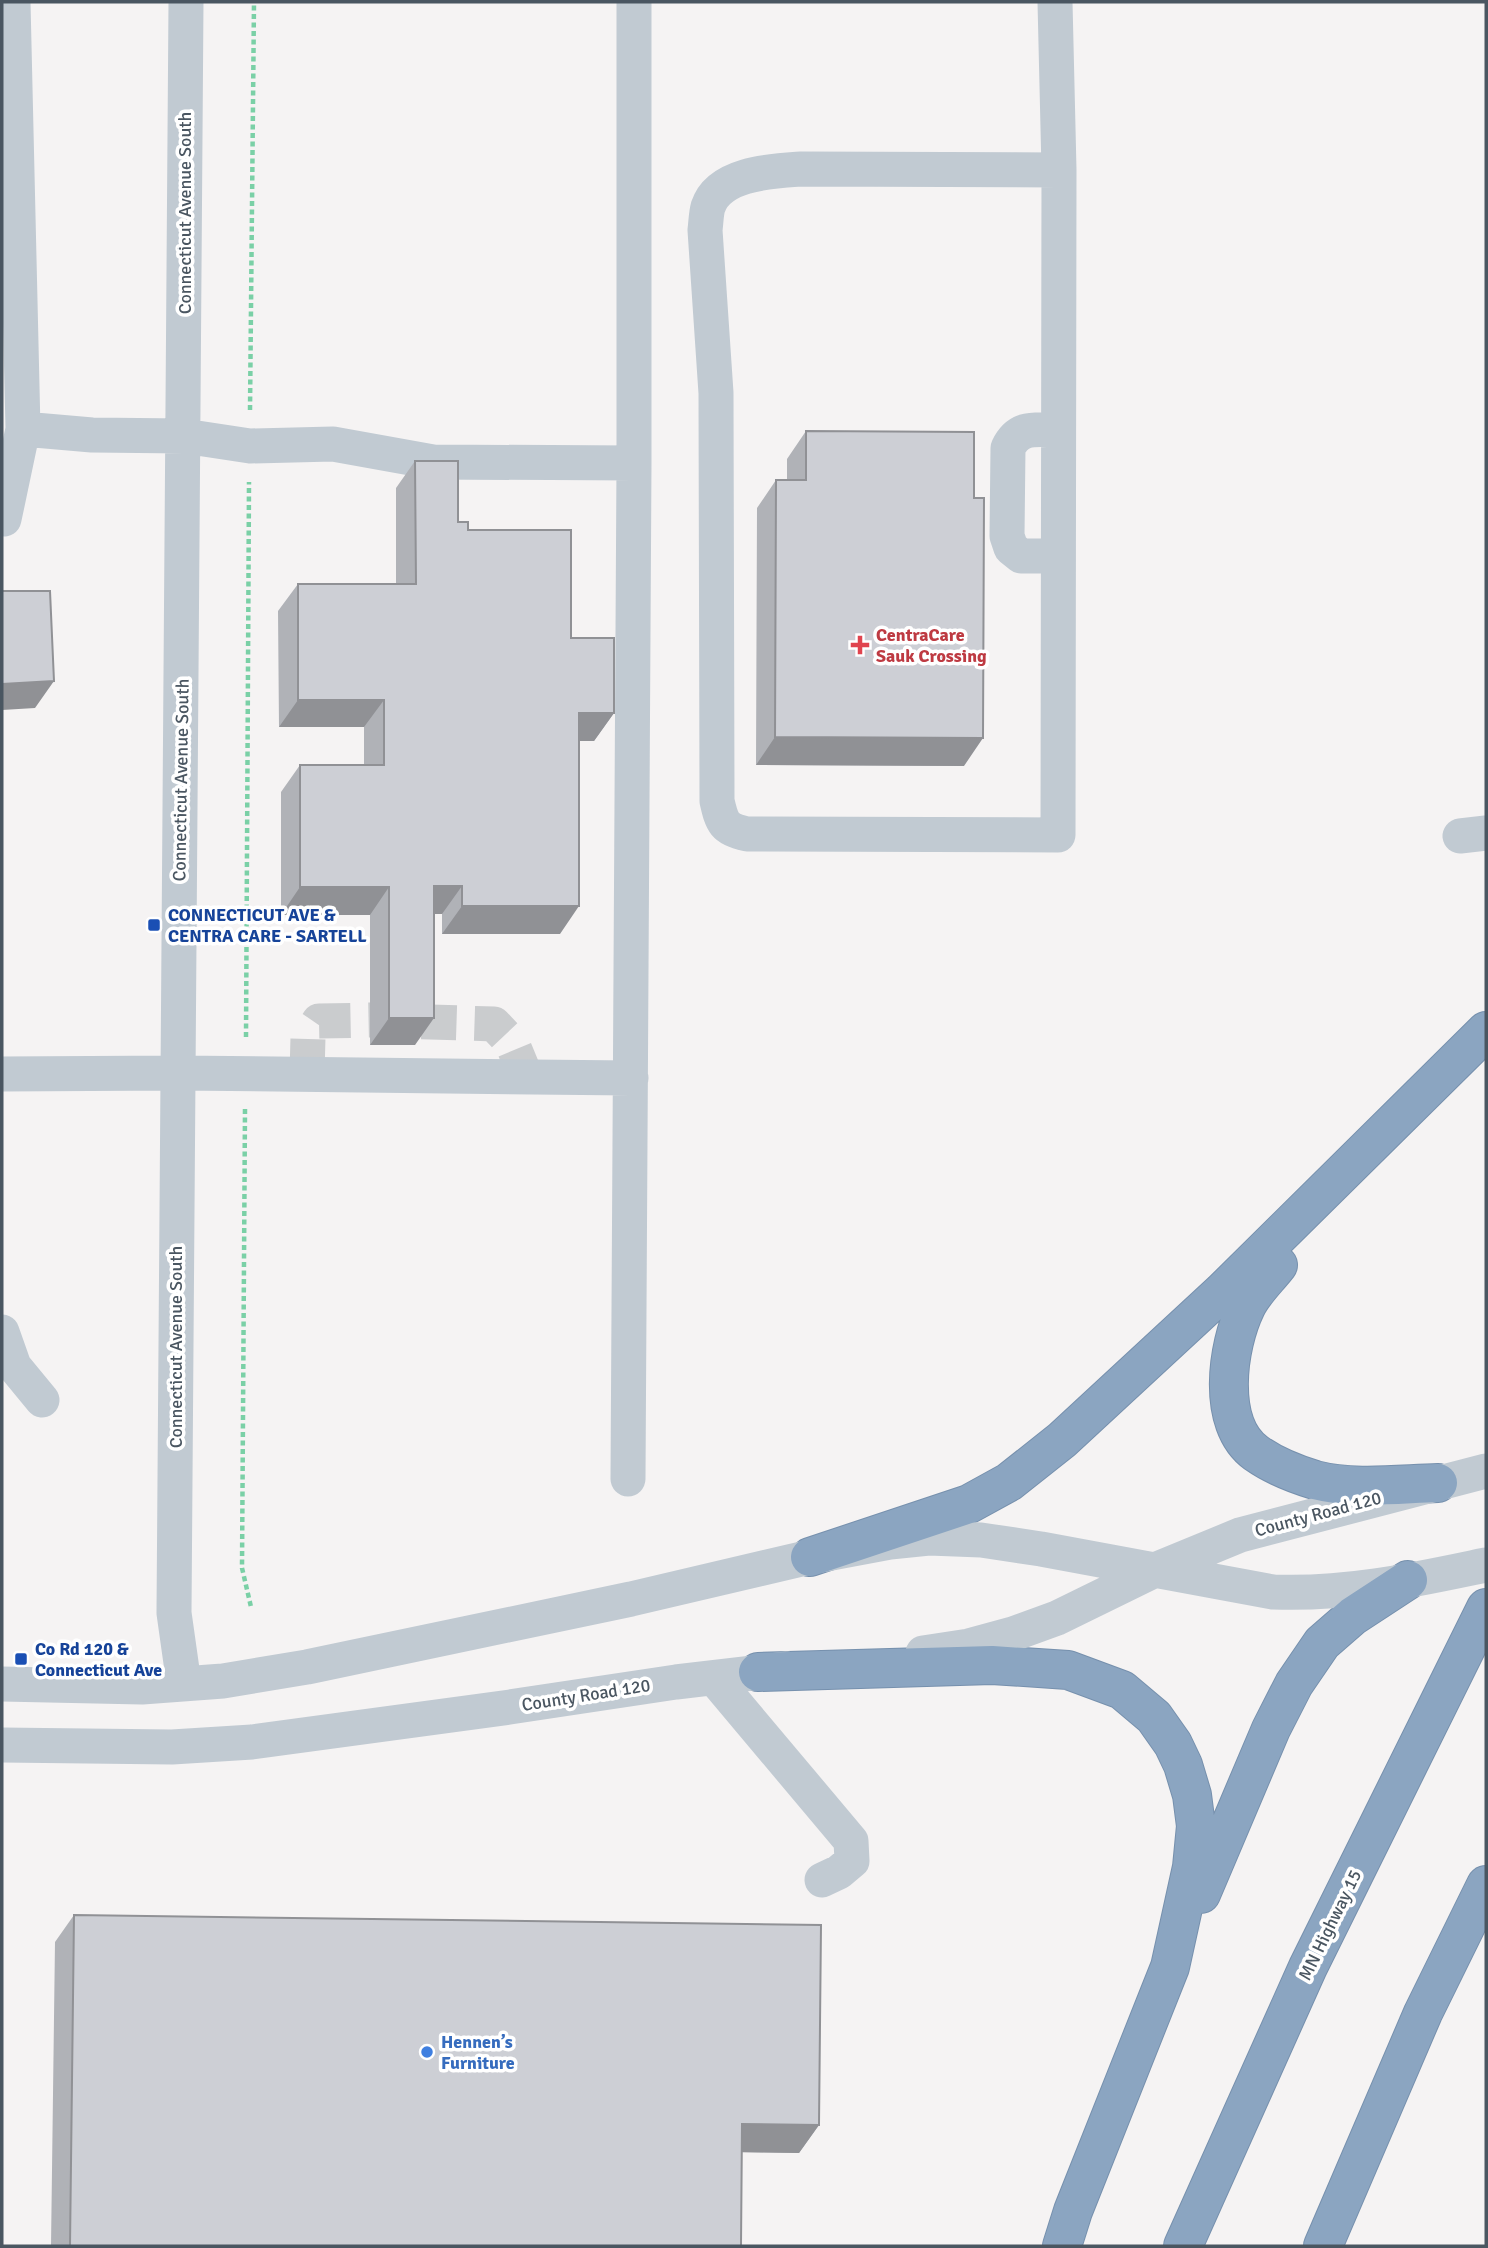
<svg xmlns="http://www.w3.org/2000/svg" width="1488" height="2248" font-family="Signika,sans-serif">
<rect width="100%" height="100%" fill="#f5f3f3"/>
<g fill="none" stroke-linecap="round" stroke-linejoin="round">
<path stroke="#caccce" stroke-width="35" stroke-dasharray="35 18" stroke-linecap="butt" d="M307,1074L308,1037L319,1021L370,1020L494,1024L512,1043L526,1077"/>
<defs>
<path id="highway" d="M1278,1265C1268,1278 1253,1292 1246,1307C1227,1346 1216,1424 1256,1453C1273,1465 1295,1474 1315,1480C1354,1490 1399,1484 1438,1483
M810,1557L969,1504L1009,1482L1062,1440L1222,1292L1486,1031
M758,1672L992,1665L1068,1670L1122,1690L1154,1717L1173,1744L1183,1765L1192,1795L1196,1826L1192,1867L1170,1967L1073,2211L1062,2246
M1201,1894L1271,1729L1294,1684L1322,1643L1353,1616L1408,1580
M1183,2246L1308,1967L1486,1608
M1323,2246L1423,2013L1486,1885"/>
</defs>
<use href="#highway" stroke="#7690ad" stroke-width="40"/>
<path stroke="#7ad0a6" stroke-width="4.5" stroke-dasharray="5 3.5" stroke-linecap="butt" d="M250,410L254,2
M246,1037L249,482
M245,1109L242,1568L251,1607"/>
<path stroke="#c1cad2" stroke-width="35" d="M13,2L23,429
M1055,2L1059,170L1058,835L747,834C724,829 722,823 717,801L716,393L705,230C706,223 706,214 708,207C719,173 772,171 801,169L1059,170
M4,519L23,429L92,435L184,436L250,446L333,444L433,462L634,463
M1058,556H1021L1011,548L1007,536L1008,448C1019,425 1036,430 1058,430
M1460,836L1486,833
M2,1074L178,1073L631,1078
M2,1332L14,1366L42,1400
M628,1479L634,463V2
M923,1653L969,1646L1013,1634L1057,1618L1155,1570L1240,1535L1486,1471
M714,1678L851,1841L852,1861L839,1872L822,1880
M2,1684L142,1687L223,1681L307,1667L631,1599L810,1557L890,1542L929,1538L981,1540L1041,1549L1273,1592C1348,1595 1414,1580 1486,1565
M184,1684L174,1613L186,2
M2,1745L172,1747L252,1742L510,1707L676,1682L787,1669"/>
<use href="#highway" stroke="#8ba5c1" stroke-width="38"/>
</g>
<path fill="#b0b2b7" d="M806,431L964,766L756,765L757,508L776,480H787V459Z
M415,461L458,522L468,530L571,638L614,713L594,741H579L560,934H442V914H434L415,1045H370V915H281V792L300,765H364V727H279L278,611L298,584H396V488Z
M74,1915L819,2125L799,2153L742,2152L741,2246H51L55,1942Z"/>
<path fill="#909195" d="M54,681L35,708L2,710V684Z
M298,700H384L364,727H279Z
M579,713H614L594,741H560Z
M775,737L983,738L964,766L756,765Z
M434,886H462L442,914H415Z
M300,887H389L370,915H281Z
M462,906H579L560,934H442Z
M389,1018H434L415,1045H370Z
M742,2124L819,2125L799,2153L723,2152Z"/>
<path fill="#cdcfd5" stroke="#909195" stroke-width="2" d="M806,431L974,432V498H984L983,738L775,737L776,480H806Z
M415,461H458V522H468V530H571V638H614V713H579V906H462V886H434V1018H389V887H300V765H384V700H298V584H416Z
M2,591H50L54,681L2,684Z
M74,1915L821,1925L819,2125L742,2124L741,2246H70Z"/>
<path fill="#e0444e" stroke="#fff" stroke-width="2.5" d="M856.5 634.5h7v7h7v7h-7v7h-7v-7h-7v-7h7z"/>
<g fill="#1a4fb4" stroke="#fff" stroke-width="2.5">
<rect x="147" y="918" width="14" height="14" rx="3.5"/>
<rect x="14" y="1652" width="14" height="14" rx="3.5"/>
</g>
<circle fill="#3f7fe0" stroke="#fff" stroke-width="2.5" cx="427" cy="2052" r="7"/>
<g text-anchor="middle" stroke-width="7" stroke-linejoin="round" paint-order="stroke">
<g font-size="18" fill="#4a5661" stroke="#fff">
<text transform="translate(185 213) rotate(-90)" y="6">Connecticut Avenue South</text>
<text transform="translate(181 780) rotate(-89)" y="6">Connecticut Avenue South</text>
<text transform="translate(176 1347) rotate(-90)" y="6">Connecticut Avenue South</text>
<text transform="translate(1318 1514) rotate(-15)" y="6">County Road 120</text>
<text transform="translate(586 1695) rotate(-9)" y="6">County Road 120</text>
<text transform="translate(1330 1925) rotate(-64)" y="6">MN Highway 15</text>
</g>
<g font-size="18" font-weight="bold" fill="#be3a42" stroke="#fff" text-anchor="start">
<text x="876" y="641">CentraCare<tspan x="876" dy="21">Sauk Crossing</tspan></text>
</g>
<g font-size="18" font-weight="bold" fill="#164399" stroke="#fff" text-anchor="start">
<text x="168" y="921">CONNECTICUT AVE &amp;<tspan x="168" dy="21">CENTRA CARE - SARTELL</tspan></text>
<text x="35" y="1655">Co Rd 120 &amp;<tspan x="35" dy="21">Connecticut Ave</tspan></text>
</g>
<g font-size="18" font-weight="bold" fill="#366cbe" stroke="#fff" text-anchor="start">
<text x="441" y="2048">Hennen’s<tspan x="441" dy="21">Furniture</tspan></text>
</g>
</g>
<rect width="1488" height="2248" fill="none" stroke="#4a5661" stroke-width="7"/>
</svg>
